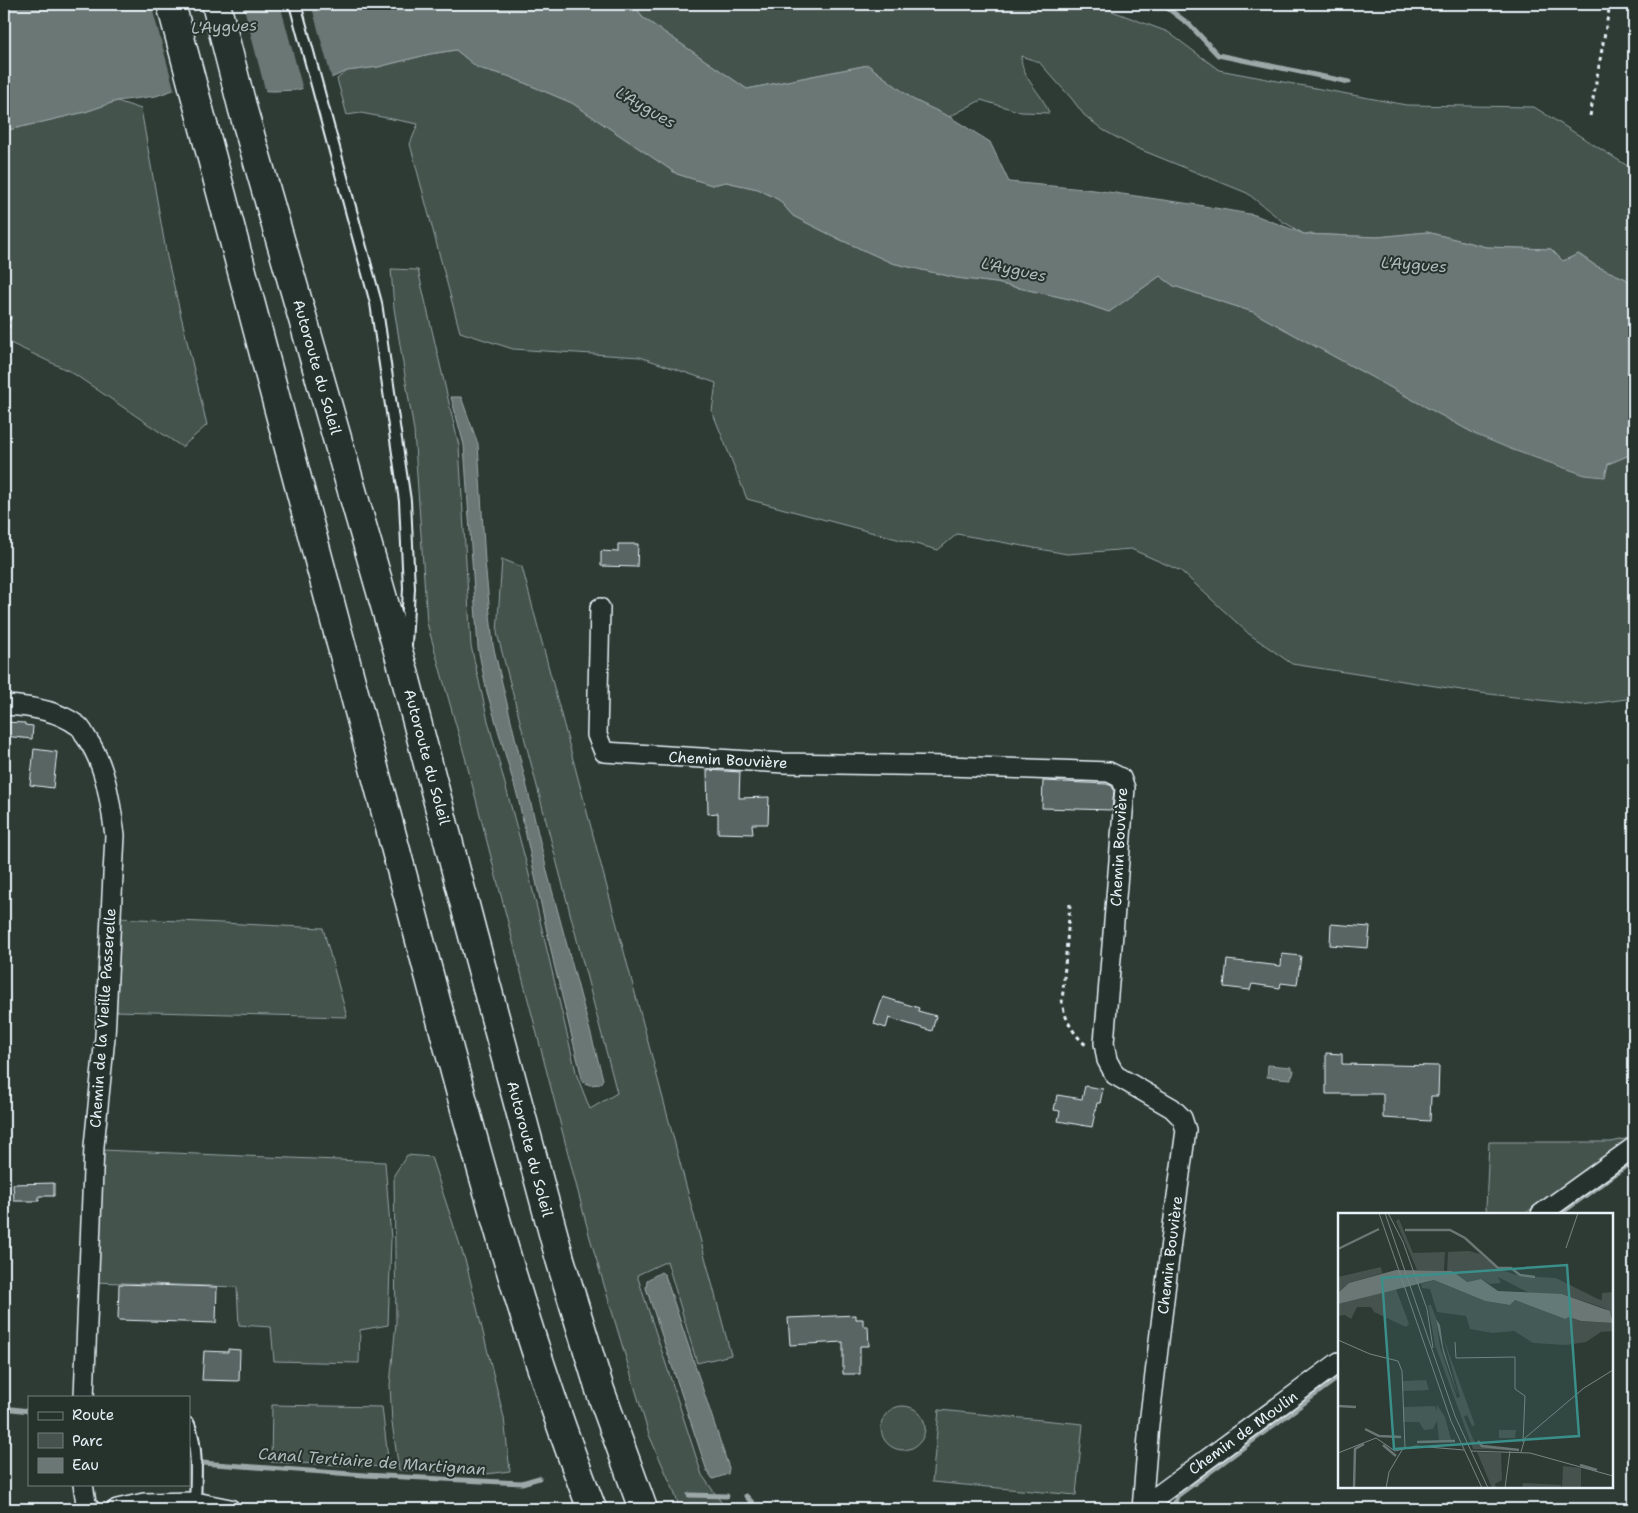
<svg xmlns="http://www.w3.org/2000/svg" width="1638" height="1513" font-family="'Shantell Sans',sans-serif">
<rect width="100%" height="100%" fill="#2e3b35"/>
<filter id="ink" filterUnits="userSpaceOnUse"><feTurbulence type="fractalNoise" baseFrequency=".02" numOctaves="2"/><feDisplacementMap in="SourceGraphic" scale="10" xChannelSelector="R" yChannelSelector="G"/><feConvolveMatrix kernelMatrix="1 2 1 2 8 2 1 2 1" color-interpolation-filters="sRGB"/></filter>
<g filter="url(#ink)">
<path fill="#45524e" stroke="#96a2a3" d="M635,4H1086L1096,5L1168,32L1219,70L1406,105L1534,107L1634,170V286L1626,279L1596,266L1579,254L1563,261L1551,249L1486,247L1427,232L1378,237L1304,234L1282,221L1247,193L1134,147L1103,130L1084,115L1072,99L1039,62L1021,56C1022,81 1041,90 1049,113L1021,112L981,100L949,117L914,100L868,65L747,89L642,17Z
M456,50L478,68L508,76L572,103L677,174L712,185L726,182L758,189L779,200L793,216L841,240L892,263L957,278L996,283L1074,300L1109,312L1160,276L1174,286L1253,312L1477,435L1557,465L1605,476L1608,464L1627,456L1634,457V698L1582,705L1481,693L1292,664L1249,634L1181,571L1131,549L1067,554L957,534L938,550L747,499L712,411L716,383L640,357L513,349L460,332L410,144L418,124L361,113L347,115L337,79L347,71L378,67L430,54Z
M117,101L141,109L167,257L207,425L182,447L71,372L4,340V131L85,112Z
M391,269L418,270L459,446L471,646L488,721L526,862L577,1076L590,1109L617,1093L497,633L502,559L522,567L731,1355L697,1363L667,1261L637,1275L702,1475L726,1509H680L673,1489L649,1435L590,1238L465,757L427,623L414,431L394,308Z
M119,918L323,928L347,1017L113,1011Z
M1634,1137L1524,1214H1488L1486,1208L1489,1142H1611Z
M102,1150L385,1162L391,1239L388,1325L360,1330L359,1363L274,1361L271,1327L239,1325L237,1287L94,1282Z
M407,1155L431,1157L466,1263L504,1418L510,1471L486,1474L399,1470L392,1423L390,1385L396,1322L394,1175Z
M272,1405L382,1407L389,1467L271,1462Z
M881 1428a22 22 0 1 1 44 0a22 22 0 1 1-44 0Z
M939,1410L1083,1424L1076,1495L932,1482Z"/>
<path fill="#6b7775" stroke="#9da8a9" d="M4,4H635L642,17L747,89L868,65L914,100L950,117L990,142L1009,182L1094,190L1198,205L1255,215L1304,234L1378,237L1427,232L1486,247L1551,249L1563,261L1578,254L1596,266L1626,279L1634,286V457L1627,456L1608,464L1605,477L1585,475L1513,450L1477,435L1253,312L1174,286L1160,276L1109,312L1074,300L996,283L957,278L892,263L841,240L793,216L779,200L758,189L726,182L712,185L677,174L572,103L508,76L478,68L456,50L430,54L378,67L347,71L322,82L297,90L274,91L179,88L156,96L117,101L85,112L4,131Z
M451,397H461L478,444L485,562L493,645L548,875L603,1079L600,1084L590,1085L583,1082L554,964L518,798L487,692L478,648L464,445Z
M1268,1065L1291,1067V1070H1294L1293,1075L1291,1076V1079L1267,1077Z
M661,1272L665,1275L729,1468L728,1474L713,1479L707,1471L646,1288L647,1280Z"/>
<path fill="#2e3b35" d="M151,4H243L266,93L208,90H179L175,92Z
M280,4H311L332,80L303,90Z"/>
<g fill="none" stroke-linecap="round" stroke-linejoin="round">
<path stroke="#9da8a9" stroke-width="5" d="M1162,4L1190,25L1218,55L1349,82
M1560,1214L1634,1160
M4,1408L29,1411
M202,1463L365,1475L522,1483L539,1478
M689,1495L727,1496
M746,1496L758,1509
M1173,1509L1177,1496L1339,1377"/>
</g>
<path fill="#596563" stroke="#e8f1f8" d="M618,544H638L637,567L601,566V551L618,552Z
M4,722L25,723V725L33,726L32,739L4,736Z
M34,749L57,752L53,788L30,785Z
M707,770L740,772L739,798L769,797L768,824H752L753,834L718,833V813L708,814Z
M1043,781L1107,784L1112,786L1114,790L1112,810L1042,808Z
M1331,924L1370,927L1368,948L1330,945Z
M1282,954L1301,956L1297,985L1281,983L1280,988L1252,984L1250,990L1224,987L1227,960L1281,966Z
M883,997L919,1008L918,1011L936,1016L932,1031L889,1018L886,1028L874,1024Z
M1326,1053L1342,1054V1064L1439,1066L1438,1096H1431L1430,1121L1383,1118V1094H1326Z
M1085,1086L1103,1089L1100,1103H1097L1092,1127L1058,1121L1060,1111L1054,1110L1057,1095L1082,1099Z
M54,1183V1196H39V1201H14L13,1184Z
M119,1284L217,1287L216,1323L118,1320Z
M856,1315V1319H863V1326H868L869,1346H860V1374H843V1342L790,1345L788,1318Z
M228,1349L240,1350L239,1381L202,1380L204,1351L228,1352Z"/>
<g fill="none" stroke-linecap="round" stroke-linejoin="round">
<defs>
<path id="service" d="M295,4L376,303L405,501L409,588L406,645
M189,1424C198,1445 196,1480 195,1502"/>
<path id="minor" d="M600,608L597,735L604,752L783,763L948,766L1109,772L1121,778L1125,788L1104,1043L1107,1060L1115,1075L1172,1108L1182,1118L1186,1130L1172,1233L1149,1424L1142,1509
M4,705C28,706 57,710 77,725C81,727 84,733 86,737C106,765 110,801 115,835L105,1037L94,1146L84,1397
M1541,1214L1634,1147
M83,1484L86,1503L90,1509
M117,1509L144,1503L195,1502L230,1509
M1152,1509L1160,1494L1339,1362"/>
<path id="motorway" d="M171,4C250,300 328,596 407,892C463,1100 514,1309 592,1509
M216,4L243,110L404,672L472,932L560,1259L600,1390L643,1509"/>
</defs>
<use href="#service" stroke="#e8f1f8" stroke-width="14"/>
<use href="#minor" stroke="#e8f1f8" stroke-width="22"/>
<use href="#motorway" stroke="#e8f1f8" stroke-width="31"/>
<path stroke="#e8f1f8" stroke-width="3" stroke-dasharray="4 4" stroke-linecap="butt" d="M1590,116L1610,4
M4,360L10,316
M1070,904L1062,1003C1066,1022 1074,1035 1088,1047"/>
<use href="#service" stroke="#26332d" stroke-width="10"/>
<use href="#minor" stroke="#26332d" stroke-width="19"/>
<use href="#motorway" stroke="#26332d" stroke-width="28"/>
</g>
</g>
<g text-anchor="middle" stroke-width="4" stroke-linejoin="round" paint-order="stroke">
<g font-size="15" fill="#e8f1f8" stroke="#26332d">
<text transform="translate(317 367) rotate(74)" y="5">Autoroute du Soleil</text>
<text transform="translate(427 757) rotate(75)" y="5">Autoroute du Soleil</text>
<text transform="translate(728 760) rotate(3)" y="5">Chemin Bouvière</text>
<text transform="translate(1119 847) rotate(-87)" y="5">Chemin Bouvière</text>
<text transform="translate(103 1018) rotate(-86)" y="5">Chemin de la Vieille Passerelle</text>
<text transform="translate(530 1149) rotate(75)" y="5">Autoroute du Soleil</text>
<text transform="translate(1170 1255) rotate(-83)" y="5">Chemin Bouvière</text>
<text transform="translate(1243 1433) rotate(-36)" y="5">Chemin de Moulin</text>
</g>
<g font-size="16" font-style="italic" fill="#b0babd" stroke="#26332d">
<text transform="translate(224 26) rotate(-3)" y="6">L'Aygues</text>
<text transform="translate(646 107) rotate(30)" y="6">L'Aygues</text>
<text transform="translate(1414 264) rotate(4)" y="6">L'Aygues</text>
<text transform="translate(1014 269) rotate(12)" y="6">L'Aygues</text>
<text transform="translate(372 1461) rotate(4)" y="6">Canal Tertiaire de Martignan</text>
</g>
</g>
<g transform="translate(1338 1213)">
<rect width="275" height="275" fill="#2e3b35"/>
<path d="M61,6L75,40L107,39L106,58L79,57L58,8ZM131,38L142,41L160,56L182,63L218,65L260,86L264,87V80L275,79V102L266,95L224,81H193L160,64L163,70L152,71L143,66L129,69L109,59L110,39ZM43,54L44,60L49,59L11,70L0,80V64ZM96,67L147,88L172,92L177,87L227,106L231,104L243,108L275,110V118L263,119L248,129L228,132L195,130L176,118L154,120L132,116L128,103L99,99L92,76L84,75L83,71ZM58,76L71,111L68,114L36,99L33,94H19L13,106L7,102L0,103V91ZM90,92H93L98,105L102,134L119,185L122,184L105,124L137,212L134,213L129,202L126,204L135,226L139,231L179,237L135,236L97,132ZM88,167L91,177L65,178V168ZM99,192L107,204L113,227L101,228L99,208L95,216L86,217L81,209H65V194L97,193L98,198ZM161,217H178L177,225H161ZM139,239L163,240L164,267L157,271L158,275H154ZM225,253L243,255V275H224ZM185,270L223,272V275H184Z" fill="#45524e"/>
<path d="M58,57L114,58L129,69L143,66L160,78L224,81L272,98L275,110L243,108L231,104L227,106L177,87L172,92L147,88L96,67L0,91V80L11,70ZM98,106L102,112L105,134L120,183L105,139Z" fill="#6b7775"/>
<path fill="none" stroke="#6b7775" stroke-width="2.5" d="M67,17H112L127,25L160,55H173L182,62L197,64M0,36L41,16M0,193L18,194M27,216L41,223L63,224M140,228L144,233L181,237M79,229L117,228M45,232L58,243M242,252L259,257M16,275L17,236L26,231"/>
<path fill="none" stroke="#788483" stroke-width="1" d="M41,0L113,208L144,275M47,0L117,203L150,275M50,0L65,29L89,96L95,135M228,35L240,0M0,127L32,141L60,148L64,158L67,235M117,129L118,145L177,144V176L187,183L185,229M133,238L192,240L275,263M183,239L187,225L246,175L275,157M0,240L38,225L57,238L78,233L126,237M48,275L51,259L64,237M167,275L172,238"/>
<path fill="#3a8f8a" fill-opacity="0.15" stroke="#3a8f8a" stroke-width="2.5" d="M229,52L241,223L56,236L44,65Z"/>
<rect width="275" height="275" fill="none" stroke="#e8f1f8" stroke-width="2.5"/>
</g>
<rect width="1638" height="1513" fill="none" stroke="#26332d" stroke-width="20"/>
<rect x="10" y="10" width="1618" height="1493" fill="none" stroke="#e8f1f8" stroke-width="2" filter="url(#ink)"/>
<rect x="28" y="1396" width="162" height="90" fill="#26332d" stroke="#747f7e"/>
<rect x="38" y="1412" width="25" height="8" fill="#26332d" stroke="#747f7e"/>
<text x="72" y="1420" font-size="15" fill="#e8f1f8">Route</text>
<rect x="38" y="1433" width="25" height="15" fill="#45524e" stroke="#747f7e"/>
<text x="72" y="1446" font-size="15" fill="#e8f1f8">Parc</text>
<rect x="38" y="1458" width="25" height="15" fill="#6b7775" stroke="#747f7e"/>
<text x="72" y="1470" font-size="15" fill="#e8f1f8">Eau</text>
</svg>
